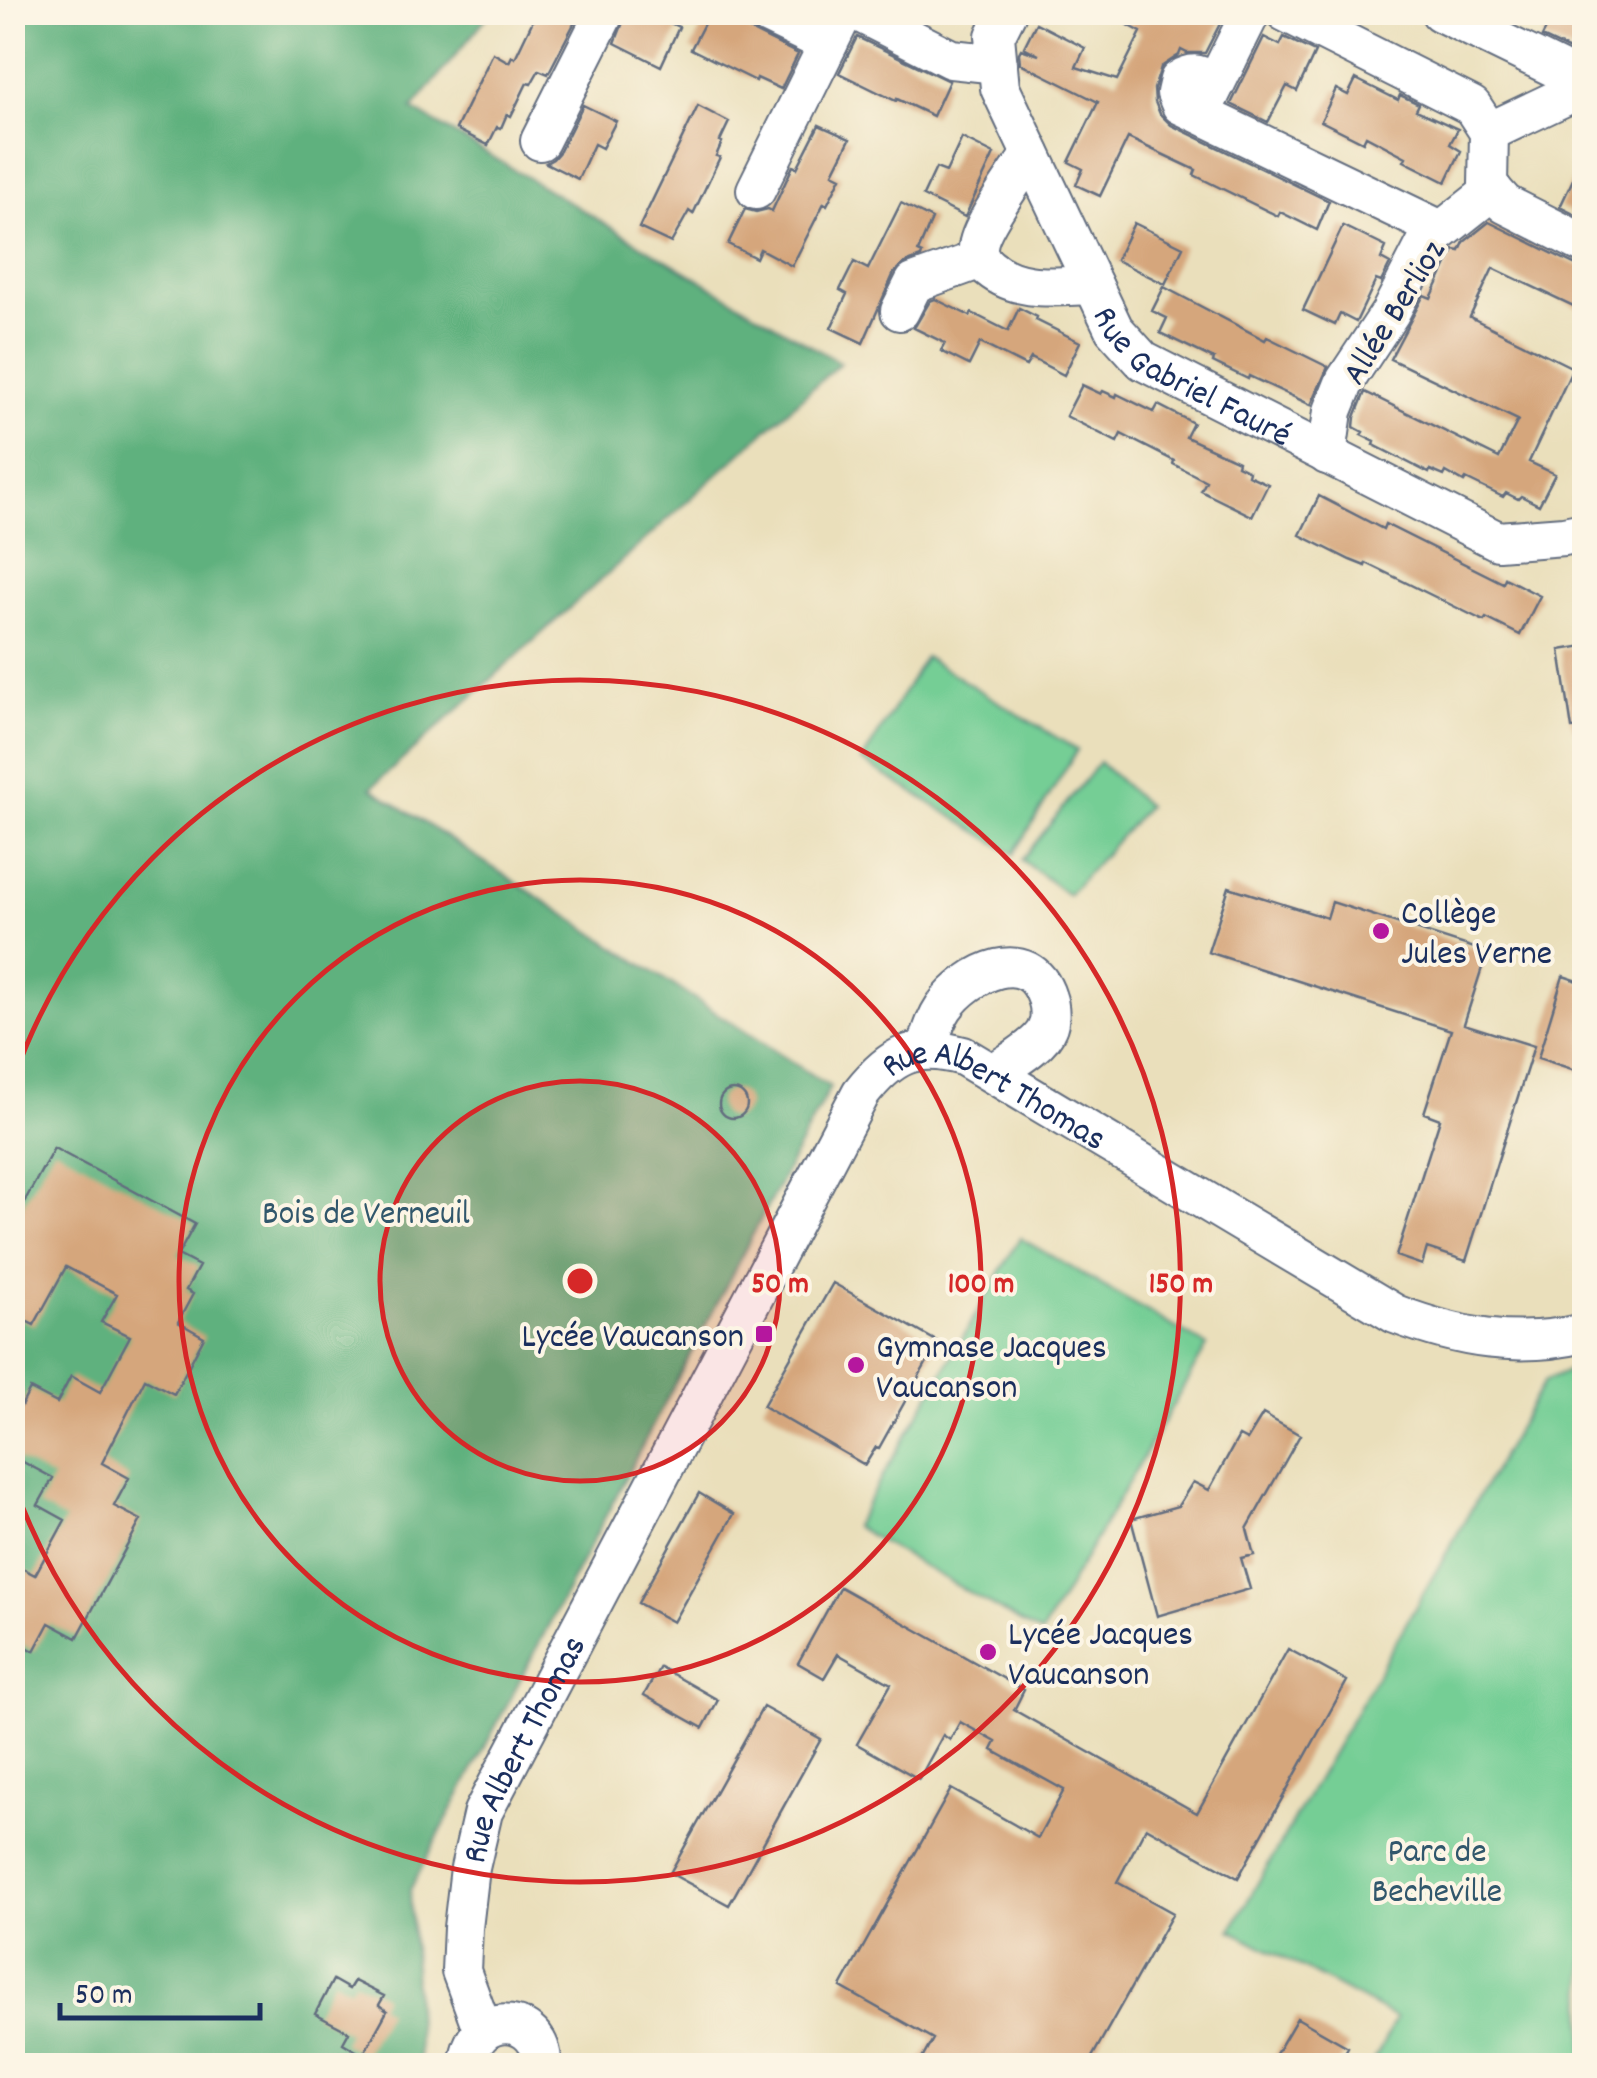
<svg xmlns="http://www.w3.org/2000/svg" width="1597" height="2078" font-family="Dekko,sans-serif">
<rect width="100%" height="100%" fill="#fcf5e5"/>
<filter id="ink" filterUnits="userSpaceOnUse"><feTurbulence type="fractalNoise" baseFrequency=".01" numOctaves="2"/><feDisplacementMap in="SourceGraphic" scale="20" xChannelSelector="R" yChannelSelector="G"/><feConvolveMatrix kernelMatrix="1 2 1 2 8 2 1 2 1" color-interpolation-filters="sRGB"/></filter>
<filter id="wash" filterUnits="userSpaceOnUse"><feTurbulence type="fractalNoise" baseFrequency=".0048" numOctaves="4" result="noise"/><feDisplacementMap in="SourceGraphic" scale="40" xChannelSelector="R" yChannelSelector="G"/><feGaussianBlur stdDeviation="2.25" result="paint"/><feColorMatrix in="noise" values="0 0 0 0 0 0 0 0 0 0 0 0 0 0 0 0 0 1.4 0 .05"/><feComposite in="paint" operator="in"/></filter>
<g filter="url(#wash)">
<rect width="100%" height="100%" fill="#eadfbb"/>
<path fill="#74ce95" stroke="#487e7a" stroke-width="2.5" d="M925,657L1077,750L1014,854L862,761Z
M1099,762L1147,806L1068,895L1022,860Z
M1020,1238L1207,1346L1041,1634L854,1526Z
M1584,1363V2065H1372L1396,2018L1231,1930L1544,1382Z"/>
<path fill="#5fb17e" stroke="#3d706e" stroke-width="2.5" d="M12,13H490L412,109L840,363L371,788L830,1087L410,1890L419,2065H13Z"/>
<g id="blocks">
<path fill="#d5a67b" d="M537,12H580L548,74L539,70L531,84L527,83L511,116L507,114L501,128L497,127L488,145L456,129L493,53L509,62L512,56L515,58Z
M627,12L644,19L646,16L658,22L660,18L679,27L661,66L615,43Z
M710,12H714L798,54L781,89L757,78L756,81L691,49Z
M1104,12H1226L1205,53H1187L1181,50L1179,55L1161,67L1154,89L1155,102L1160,114L1171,125L1329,201L1317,230L1280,212L1278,216L1194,175L1196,170L1128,138L1100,196L1076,185L1083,169L1069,162L1098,102L1020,63L1019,53L1021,49L1039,55L1024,47L1036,23L1085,48L1076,67L1117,80L1141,32Z
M1510,12H1584V46L1578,43L1574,52L1542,37L1546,29Z
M857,37L949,81L933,116L897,99L896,101L839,73Z
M1264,37L1280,45L1284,37L1315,52L1297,91L1287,86L1268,122L1231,104Z
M1356,79L1398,100L1400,95L1419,104L1416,110L1458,129L1450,144L1461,151L1446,182L1404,161L1406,157L1366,136L1363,142L1321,121L1336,89L1348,95Z
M583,105L616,121L602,148L594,144L578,179L546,163L553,159L560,151Z
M698,106L729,122L720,141L722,142L716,156L720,157L693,214L689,211L671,243L639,228Z
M819,125L850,139L833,173L841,177L827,205L824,203L792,266L760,249L756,258L728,244L745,209L756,212L768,209L772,211L793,166L797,168Z
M962,138L994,154L965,217L923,196L936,168L946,172Z
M1584,156V219L1560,207Z
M901,203L932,219L918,252L922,254L921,257L905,263L894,273L863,343L831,328L847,294L840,290L854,262L868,269Z
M1489,222L1574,264L1584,266V311L1493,268L1470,317L1573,368L1529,462L1555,474L1539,505L1521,496L1518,499L1506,493L1503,497L1466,479L1464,482L1446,472L1444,476L1430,470L1429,473L1374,445L1375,442L1361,435L1363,432L1354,427L1355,417L1365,392L1499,458L1518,420L1390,359L1424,295L1431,298L1454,250L1460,251L1464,242Z
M1134,223L1183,247L1165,284L1116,260Z
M1343,226L1386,247L1381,259L1390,264L1381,282L1376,280L1356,322L1340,314L1335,325L1303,310Z
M1164,287L1265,340L1267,337L1328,367L1311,405L1249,376L1248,379L1213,362L1214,359L1160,333L1167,318L1152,311Z
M935,299L970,316L972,313L1008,331L1019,308L1037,317L1036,320L1080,342L1064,375L1031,358L1026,366L980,343L969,365L941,351L945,343L914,328L930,301Z
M1082,385L1101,394L1103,391L1116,397L1117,394L1154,412L1158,405L1193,423L1186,437L1238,461L1237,465L1249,471L1248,475L1268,484L1252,516L1201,491L1206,481L1173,464L1174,461L1121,434L1117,442L1066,416Z
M1319,496L1383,529L1385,524L1503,583L1505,578L1540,596L1520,635L1486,618L1484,621L1366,563L1365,566L1350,560L1300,535Z
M1584,646V728L1572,729L1560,650Z
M1229,887L1327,918L1332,902L1487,952L1464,1024L1534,1046L1466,1261L1427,1248L1422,1265L1396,1256L1440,1119L1424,1113L1451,1030L1208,952Z
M1563,976L1584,983V1073L1538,1058Z
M719 1104a14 14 0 1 1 28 0a14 14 0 1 1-28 0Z
M54,1148L195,1224L178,1255L199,1266L186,1290L193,1294L178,1322L204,1337L174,1394L145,1379L102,1463L129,1478L114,1506L141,1520L77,1638L49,1623L34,1651L12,1639V1563L35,1575L65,1520L38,1505L53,1478L12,1456V1404L20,1408L30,1389L57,1403L71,1376L100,1392L130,1336L101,1322L117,1294L66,1267L34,1325L12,1314V1224Z
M833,1283L938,1342L879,1448L876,1447L865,1465L763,1406Z
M1263,1414L1300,1435L1247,1529L1254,1555L1241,1558L1250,1589L1157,1616L1131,1519L1178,1506L1193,1482L1209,1490L1239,1436L1247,1440Z
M699,1493L734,1514L673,1622L638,1603Z
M840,1587L1024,1690L1014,1710L1197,1813L1288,1649L1347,1681L1238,1878L1146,1827L1117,1882L1173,1913L1087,2066H918L933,2039L841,1987L951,1789L1038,1838L1064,1790L992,1750L996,1742L960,1722L950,1740L943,1735L919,1779L857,1744L891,1684L838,1654L824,1678L798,1663Z
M660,1667L718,1700L703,1728L644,1695Z
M763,1707L821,1739L729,1905L670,1873Z
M333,1980L349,1989L354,1981L384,1996L379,2005L387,2011L363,2055L343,2043L349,2032L315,2014Z
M1297,2018L1348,2047L1338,2066H1269Z"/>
</g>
</g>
<g filter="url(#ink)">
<use href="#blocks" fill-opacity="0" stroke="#636d7f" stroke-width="2.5"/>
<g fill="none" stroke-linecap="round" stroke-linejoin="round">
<defs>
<g id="minor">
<path d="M762,12L828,44"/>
<path d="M858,12L951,59L998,64"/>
<path id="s1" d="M1007,12L995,36L1000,88L1114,329L1143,361L1498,541L1564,536L1584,532"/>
<path d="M1285,12L1472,106L1489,132L1488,185L1505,204L1584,244"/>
<path d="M1440,12L1584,82"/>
<path d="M1216,82C1200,75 1195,70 1179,80L1176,93L1181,105L1441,230"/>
<path d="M1206,103L1251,12"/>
<path d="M1489,132L1584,87"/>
<path d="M540,141L605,12"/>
<path d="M1031,154C1019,173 978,228 978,248C978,257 983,263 989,268C1019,293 1056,286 1093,285"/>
<path d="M756,190L844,12"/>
<path d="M900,311L914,283L981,259"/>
<path d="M1327,455L1333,411L1345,381L1390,313L1426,243L1493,190"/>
<path d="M926,1050C931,1035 935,1020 944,1007C968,973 1029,942 1047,998C1050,1006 1051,1020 1047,1028C1041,1045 1008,1063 994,1073"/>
<path id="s2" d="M483,2031L461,1971L463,1928L470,1868L483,1812L861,1093C891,1055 915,1042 963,1056L1395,1314C1458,1338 1517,1349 1584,1333"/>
<path d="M469,2066C469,2009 544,2012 542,2066"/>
</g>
</defs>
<use href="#minor" stroke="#636d7f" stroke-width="42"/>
<use href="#minor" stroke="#fff" stroke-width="38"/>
</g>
</g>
<circle cx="580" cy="1281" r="200" fill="#d62828" fill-opacity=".12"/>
<g fill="none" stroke="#d62828" stroke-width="5">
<circle cx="580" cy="1281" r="200"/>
<circle cx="580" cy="1281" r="401"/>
<path d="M13 1080A601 601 0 1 1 13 1482"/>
</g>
<g fill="#b5179e" stroke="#fcf5e5" stroke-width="4">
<circle cx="1381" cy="931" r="10"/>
<rect x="754" y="1324" width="20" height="20" rx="5"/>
<circle cx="856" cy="1365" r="10"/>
<circle cx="988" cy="1652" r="10"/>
</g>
<g text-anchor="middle" stroke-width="8" stroke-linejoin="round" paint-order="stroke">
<g font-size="35" fill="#1b2f5e" stroke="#fcf5e5">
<text transform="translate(1392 311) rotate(-58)" y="12">Allée Berlioz</text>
<text dy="12" stroke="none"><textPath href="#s1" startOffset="438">Rue Gabriel Fauré</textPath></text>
<text dy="12" stroke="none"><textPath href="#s2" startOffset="1195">Rue Albert Thomas</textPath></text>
<text dy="12" stroke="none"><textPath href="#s2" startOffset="298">Rue Albert Thomas</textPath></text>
</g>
<g font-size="35" fill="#1b2f5e" stroke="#fcf5e5" text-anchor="start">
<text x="1401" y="923">Collège<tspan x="1401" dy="40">Jules Verne</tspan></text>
<text x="744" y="1346" text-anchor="end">Lycée Vaucanson</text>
<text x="876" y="1357">Gymnase Jacques<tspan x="876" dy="40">Vaucanson</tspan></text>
<text x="1008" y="1644">Lycée Jacques<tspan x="1008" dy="40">Vaucanson</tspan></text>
</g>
<g font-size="35" fill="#31576c" stroke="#fcf5e5">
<text x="366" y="1223">Bois de Verneuil</text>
<text x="1437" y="1861">Parc de<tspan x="1437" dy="40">Becheville</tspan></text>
</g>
</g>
<circle cx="580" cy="1281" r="15" fill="#d62828" stroke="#fcf5e5" stroke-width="5"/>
<g font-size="30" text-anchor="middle" font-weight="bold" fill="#d62828" stroke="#fcf5e5" stroke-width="8" stroke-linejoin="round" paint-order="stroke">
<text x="780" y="1292">50 m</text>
<text x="981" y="1292">100 m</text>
<text x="1181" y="1292">150 m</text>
</g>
<rect width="1597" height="2078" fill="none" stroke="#fcf5e5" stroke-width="50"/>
<path d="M60 2003v15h200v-15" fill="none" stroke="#1b2f5e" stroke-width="5"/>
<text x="75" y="2003" font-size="30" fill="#1b2f5e" stroke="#fcf5e5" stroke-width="8" paint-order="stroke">50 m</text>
</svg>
